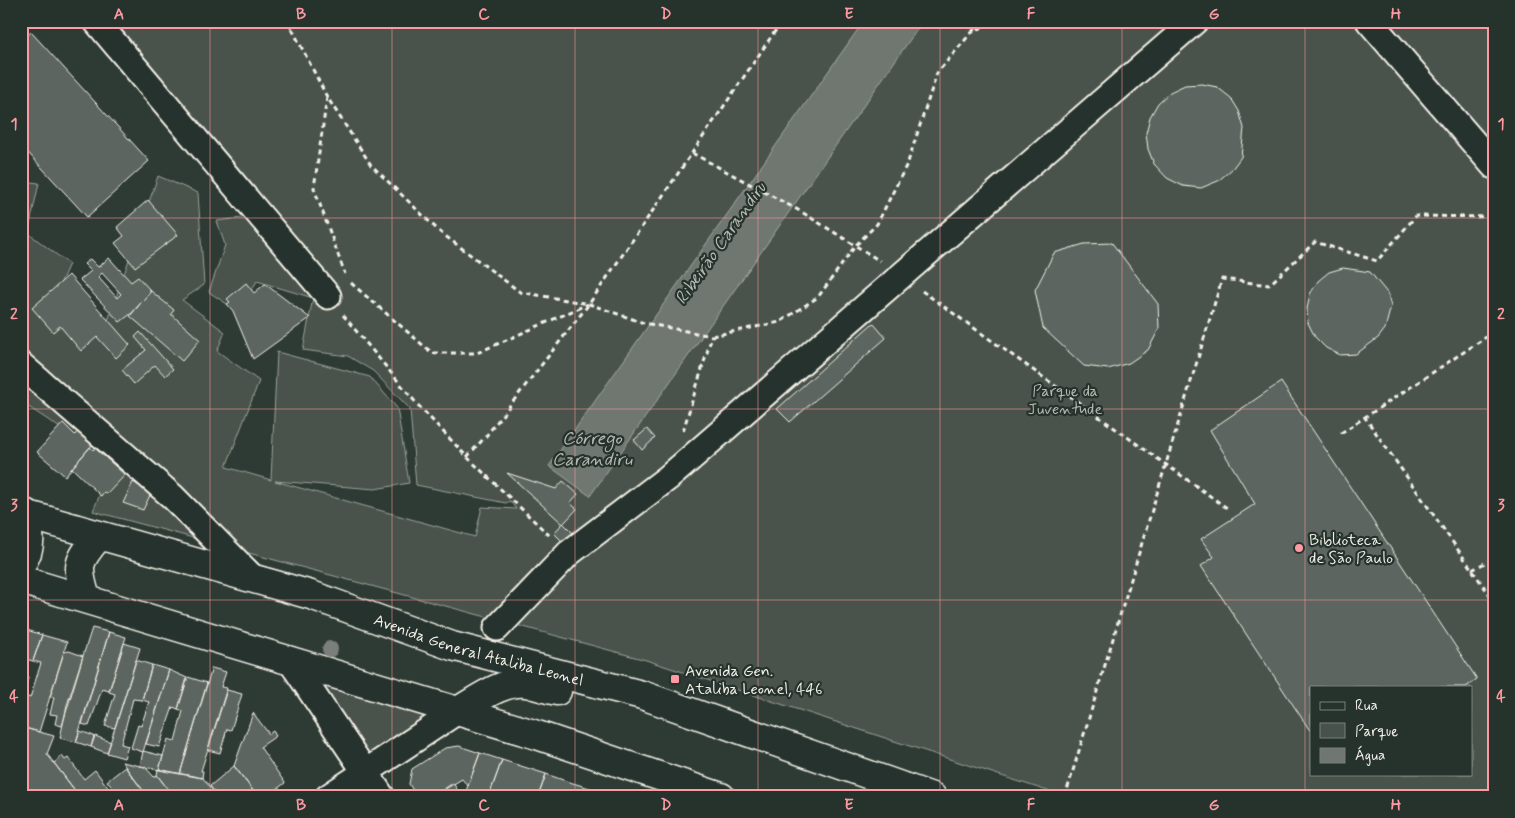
<svg xmlns="http://www.w3.org/2000/svg" width="1515" height="818" font-family="Mynerve,sans-serif">
<rect width="100%" height="100%" fill="#2e3b34"/>
<filter id="ink" filterUnits="userSpaceOnUse"><feTurbulence type="fractalNoise" baseFrequency=".02" numOctaves="2"/><feDisplacementMap in="SourceGraphic" scale="10" xChannelSelector="R" yChannelSelector="G"/><feConvolveMatrix kernelMatrix="1 2 1 2 8 2 1 2 1" color-interpolation-filters="sRGB"/></filter>
<g filter="url(#ink)">
<path fill="#48524c" stroke="#9ea29a" fill-rule="evenodd" d="M82,21H1494V797H1066L646,660L93,511L113,463L21,402V181L39,183L28,233L69,264L45,317L104,332L158,176L198,193L204,285L182,300L225,332L217,351L259,381L226,467L271,480L277,352L370,377L397,408L409,483L375,489L275,481L475,537L482,507L516,509L510,501L506,503L416,485L410,409L373,371L348,356L303,350L313,298L257,281L239,312L209,292L225,245L217,221L242,218L248,207ZM1311,687H1471V774H1311Z
M301,669L443,714L367,765Z"/>
<path fill="#6f7770" stroke="#a4a8a0" d="M864,21H923L590,496L549,466Z"/>
<path fill="#5c655e" stroke="#f4f1e8" fill-rule="evenodd" d="M31,32L149,161L87,217L21,145V41Z
M1202,84L1217,87L1231,98L1239,111L1244,128L1241,157L1232,169L1218,181L1201,188L1183,186L1167,178L1154,164L1148,149L1146,133L1150,117L1158,103L1170,92L1185,85Z
M148,200L178,235L135,267L115,243L124,236L117,227Z
M1112,243L1158,304L1159,329L1148,350L1129,363L1108,369L1084,366L1043,328L1035,290L1054,253L1084,244Z
M109,258L131,282L138,277L151,291L132,313L120,322L80,280L91,271L84,264L90,259L98,267ZM102,273L121,294L117,298L98,277Z
M1343,268L1370,272L1388,294L1391,306L1385,329L1378,338L1356,354L1340,355L1326,348L1315,337L1308,323L1307,309L1310,294L1318,281L1329,272Z
M69,275L130,345L116,358L97,337L81,351L60,326L53,332L32,308Z
M246,283L254,293L265,284L310,318L253,359L233,311L227,304L230,302L227,299Z
M151,291L174,310L171,314L200,340L182,361L130,316Z
M873,323L886,338L790,422L777,409Z
M140,332L173,369L165,376L155,365L134,384L122,370L146,350L135,337Z
M1281,382L1477,679L1466,687H1311V732L1201,566L1214,557L1201,539L1255,504L1210,430Z
M63,423L75,435L78,431L93,444L65,476L37,452Z
M647,429L655,438L642,450L634,440Z
M90,447L93,450L95,448L125,475L107,494L104,492L101,496L72,468Z
M507,473L556,489L563,481L578,494L570,503L577,509L563,524Z
M133,482L151,493L143,510L123,503Z
M563,523L573,533L564,543L554,533Z
M21,628L42,635L33,661L26,659L21,672Z
M92,628L109,632L76,742L60,738L67,705Z
M109,632L126,637L109,691L102,689L89,726L82,724Z
M42,635L67,642L39,732L21,727V700L23,695L30,698L41,663L33,661Z
M124,643L140,648L115,728L105,726L115,694L109,692Z
M69,651L83,656L62,726L55,724L57,715L50,714L54,697H50L64,652Z
M136,660L152,665L142,700L133,699L121,744L128,746L124,758L107,753Z
M152,665L169,670L143,752L131,748L138,725L141,726L149,702L142,700Z
M212,668L226,672L221,687L227,688L201,771H203L202,778L180,774Z
M169,670L187,678L178,709L173,707L159,747L146,744Z
M21,675L28,677L21,700Z
M188,677L207,683L180,774L159,770L168,739L175,741L183,711L178,709Z
M227,690L242,694L231,730L227,729L220,753L208,750Z
M253,713L269,734L273,731L276,736L260,747L285,783L266,797H258L234,766Z
M21,727L54,736L47,754L80,797H21Z
M80,731L94,736L91,747L76,742Z
M95,736L111,742L107,753L91,747Z
M459,746L480,753L468,786L462,779L432,797H417L409,784L412,769L445,748Z
M143,751L163,756L159,770L140,766Z
M480,753L502,760L489,796L479,793L478,797H470L466,791Z
M62,756L65,760L68,758L84,779L95,770L115,797H80L54,763Z
M502,760L546,774L538,797L489,796Z
M122,762L145,767L154,777L157,775L174,797H148Z
M234,766L258,797H218L210,786Z
M125,767L148,797H120L107,781Z
M158,769L203,778L218,797H174L157,775Z
M546,774L566,781L610,794L608,797H538Z
M453,783L462,797H432Z"/>
<g fill="none" stroke-linecap="round" stroke-linejoin="round">
<defs>
<path id="minor" d="M96,21L328,296
M1369,21L1494,166
M21,365L173,497L253,578
M497,628L569,553L669,477L1195,21
M290,660L382,797
M328,797L456,712"/>
<g id="major">
<path id="s1" d="M21,513L311,595L452,646L642,695L932,797"/>
<path d="M21,564C33,547 30,532 25,513"/>
<path d="M21,580L537,735L721,797"/>
<path d="M86,598C76,565 77,562 99,536"/>
<path d="M456,712C476,701 502,680 526,683C536,685 547,689 557,691"/>
</g>
</defs>
<use href="#minor" stroke="#f4f1e8" stroke-width="29"/>
<use href="#major" stroke="#f4f1e8" stroke-width="31"/>
<path stroke="#f4f1e8" stroke-width="3" stroke-dasharray="5 4" stroke-linecap="butt" d="M288,21L327,97L371,165L440,232L520,292L589,304L644,323L712,336
M291,28L293,21
M972,32L981,21
M327,97L314,188L345,274
M692,153L800,211L880,261
M351,283L432,353H477L588,304
M922,291L1227,508
M343,315L417,404L467,457L550,536
M1364,416L1494,601
M683,431L712,336L780,322L818,297L856,245L877,224L908,162L937,73L971,33L995,21
M1341,433L1494,332
M467,457L486,436L589,304L782,21
M1472,570L1494,558
M1065,797L1222,279L1269,285L1315,242L1377,261L1416,216L1494,217
M1493,797L1494,796"/>
<use href="#minor" stroke="#26332d" stroke-width="25"/>
<use href="#major" stroke="#26332d" stroke-width="28"/>
</g>
<circle fill="#7a8079" cx="330" cy="649" r="8"/>
</g>
<path fill="none" stroke="#ff9aa2" stroke-width="1" stroke-opacity="0.55" d="M210,21V797M392,21V797M575,21V797M758,21V797M940,21V797M1122,21V797M1305,21V797M21,218H1494M21,409H1494M21,600H1494"/>
<g fill="#ff9aa2" stroke="#26332d" stroke-width="2">
<circle cx="1299" cy="548" r="5"/>
<rect x="670" y="674" width="10" height="10" rx="2.5"/>
</g>
<g text-anchor="middle" stroke-width="4.5" stroke-linejoin="round" paint-order="stroke">
<g font-size="16" fill="#b8b9b1" stroke="#26332d">
<text x="1065" y="396">Parque da<tspan x="1065" dy="18">Juventude</tspan></text>
</g>
<g font-size="16" fill="#f4f1e8" stroke="#26332d" text-anchor="start">
<text x="1309" y="545">Biblioteca<tspan x="1309" dy="18">de São Paulo</tspan></text>
<text x="685" y="676">Avenida Gen.<tspan x="685" dy="18">Ataliba Leonel, 446</tspan></text>
</g>
<g font-size="16" fill="#f4f1e8" stroke="#26332d">
<text dy="6" stroke="none"><textPath href="#s1" startOffset="478">Avenida General Ataliba Leonel</textPath></text>
</g>
<g font-size="18" font-style="italic" fill="#b8bab2" stroke="#26332d">
<text transform="translate(720 243) rotate(-55)" y="6">Ribeirão Carandiru</text>
<text x="592" y="444">Córrego<tspan x="592" dy="21">Carandiru</tspan></text>
</g>
</g>
<rect width="1515" height="818" fill="none" stroke="#26332d" stroke-width="55"/>
<rect x="1310" y="686" width="162" height="90" fill="#26332d" stroke="#787f78"/>
<rect x="1320" y="702" width="25" height="8" fill="#26332d" stroke="#787f78"/>
<text x="1355" y="710" font-size="15" fill="#f4f1e8">Rua</text>
<rect x="1320" y="723" width="25" height="15" fill="#48524c" stroke="#787f78"/>
<text x="1355" y="736" font-size="15" fill="#f4f1e8">Parque</text>
<rect x="1320" y="748" width="25" height="15" fill="#6f7770" stroke="#787f78"/>
<text x="1355" y="760" font-size="15" fill="#f4f1e8">Água</text>
<rect x="28" y="28" width="1460" height="762" fill="none" stroke="#ff9aa2" stroke-width="2"/>
<g font-size="16" text-anchor="middle" font-weight="bold" fill="#ff9aa2">
<text x="119" y="19">A</text>
<text x="301" y="19">B</text>
<text x="484" y="19">C</text>
<text x="666" y="19">D</text>
<text x="849" y="19">E</text>
<text x="1031" y="19">F</text>
<text x="1214" y="19">G</text>
<text x="1396" y="19">H</text>
<text x="14" y="129">1</text>
<text x="1501" y="129">1</text>
<text x="14" y="319">2</text>
<text x="1501" y="319">2</text>
<text x="14" y="510">3</text>
<text x="1501" y="510">3</text>
<text x="14" y="701">4</text>
<text x="1501" y="701">4</text>
<text x="119" y="810">A</text>
<text x="301" y="810">B</text>
<text x="484" y="810">C</text>
<text x="666" y="810">D</text>
<text x="849" y="810">E</text>
<text x="1031" y="810">F</text>
<text x="1214" y="810">G</text>
<text x="1396" y="810">H</text>
</g>
</svg>
